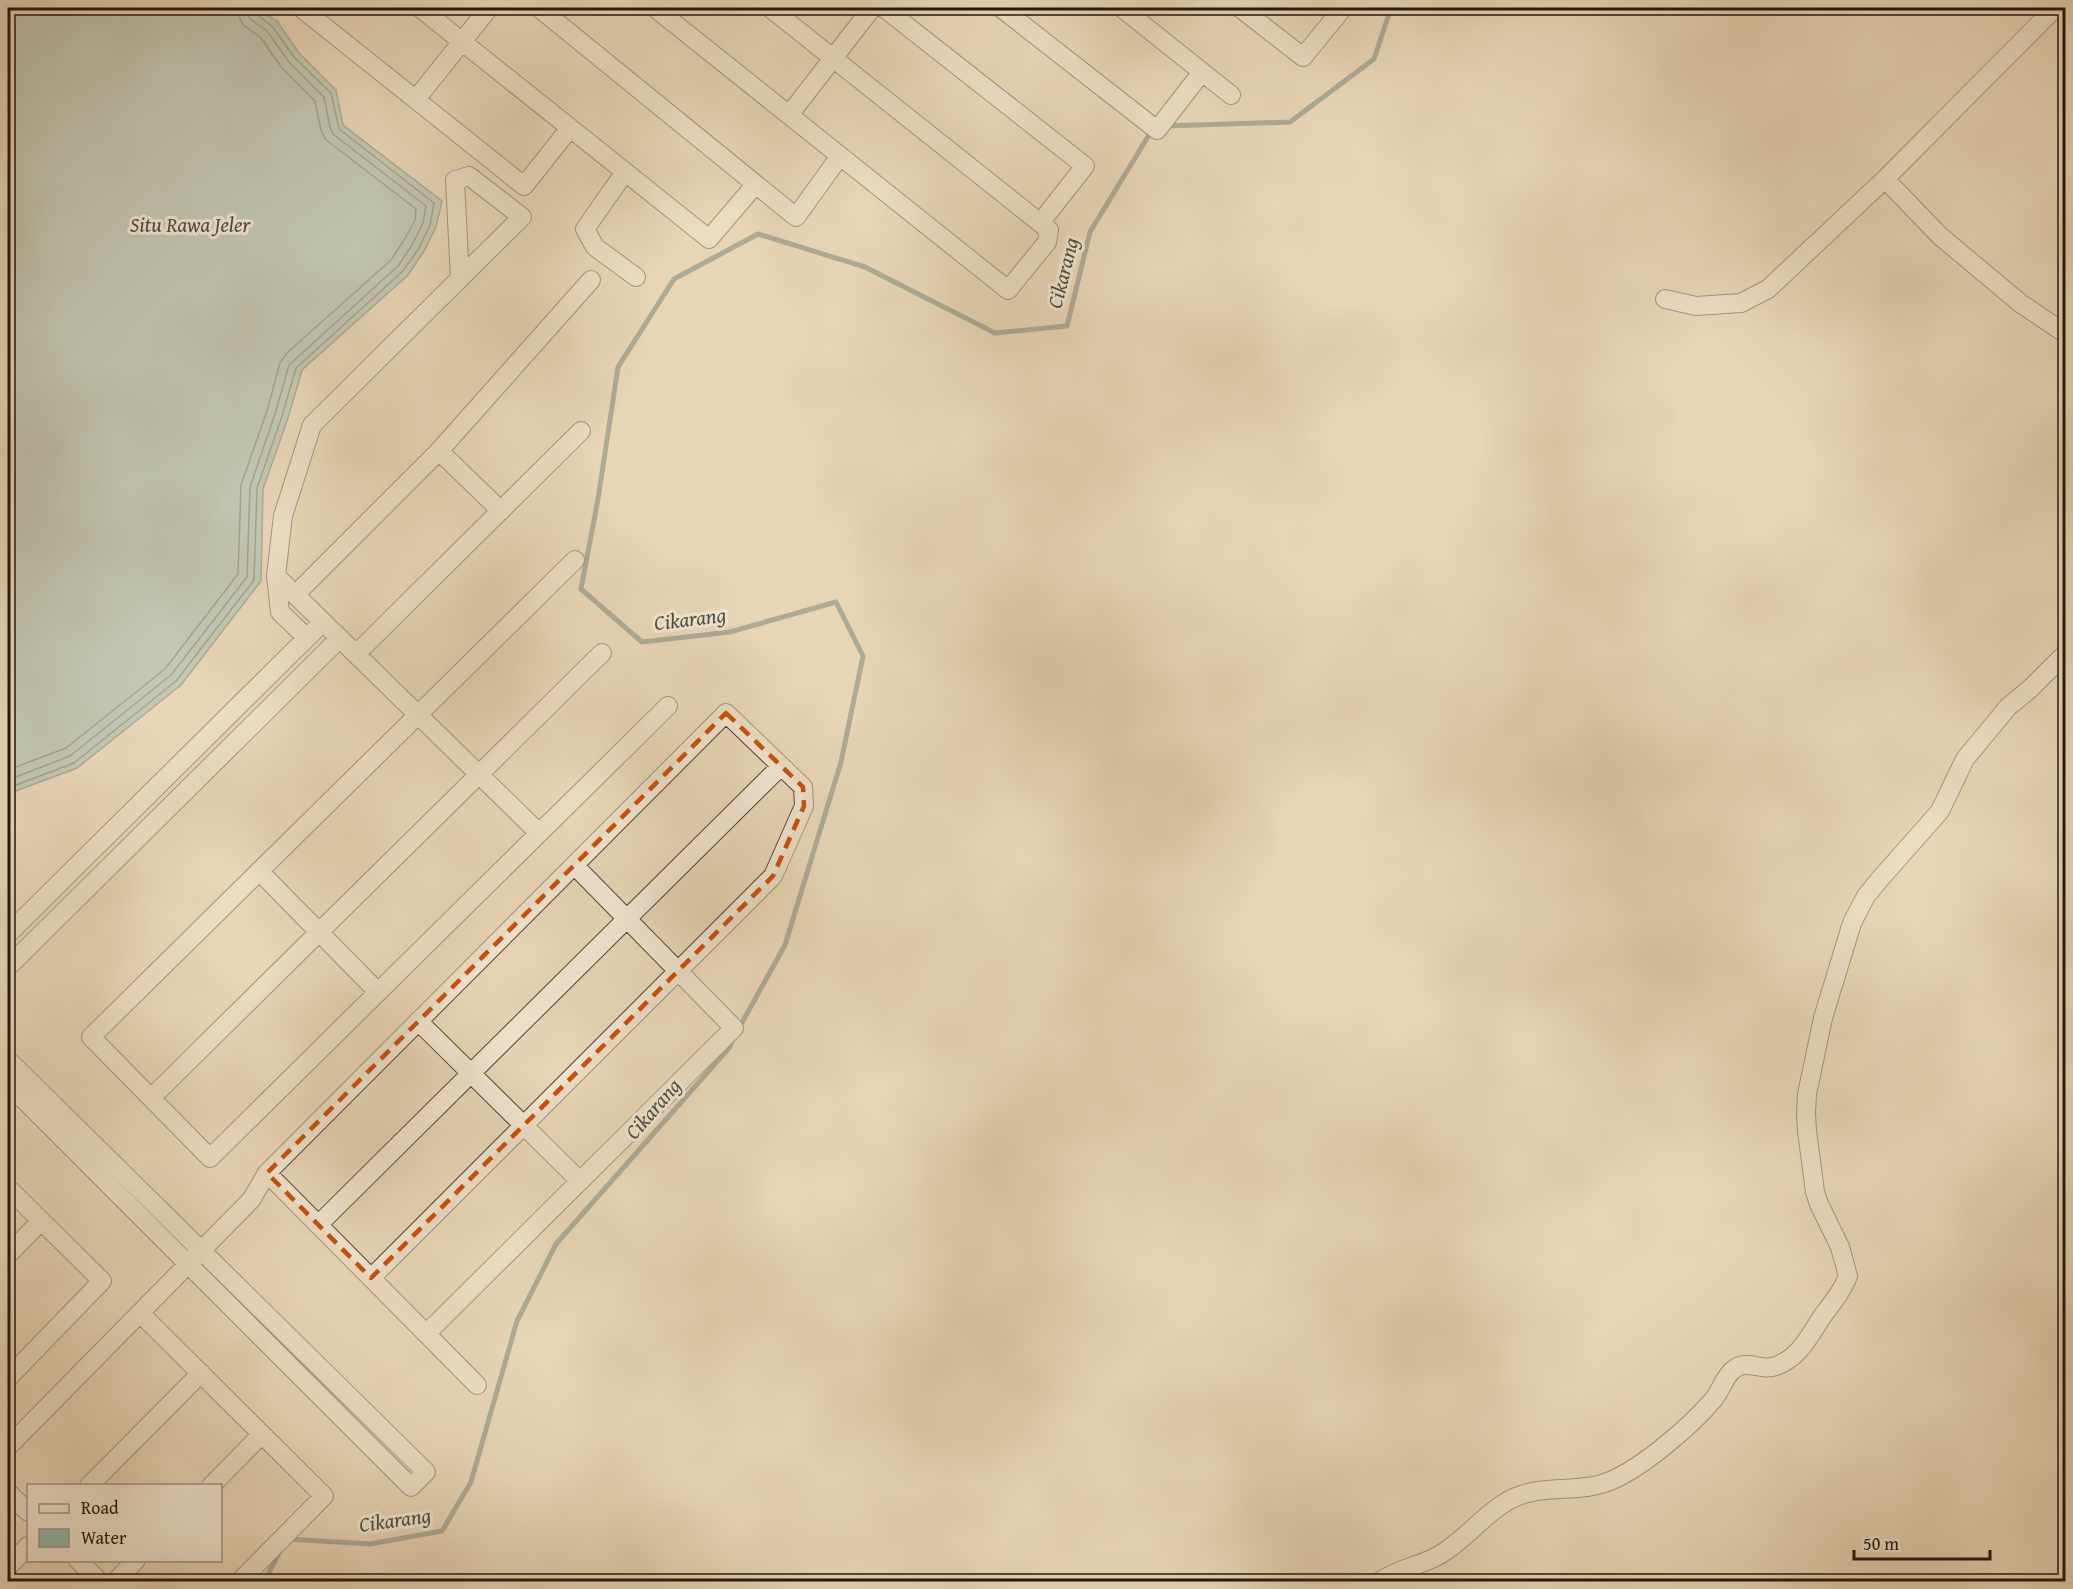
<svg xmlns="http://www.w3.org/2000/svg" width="2073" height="1589" font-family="'Gentium Book Plus',serif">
<rect width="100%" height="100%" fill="#e8d5b7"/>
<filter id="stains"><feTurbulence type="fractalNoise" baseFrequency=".00333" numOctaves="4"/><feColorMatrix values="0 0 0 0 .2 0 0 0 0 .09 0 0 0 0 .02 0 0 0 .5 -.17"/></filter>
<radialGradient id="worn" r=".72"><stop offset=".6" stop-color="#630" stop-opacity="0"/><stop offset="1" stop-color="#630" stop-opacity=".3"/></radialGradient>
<path fill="#97b8b0" stroke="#68776f" stroke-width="1.5" d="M8,8H256L277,21L299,53L336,90L343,125L442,201L436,227L424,251L408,275L302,370L288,418L263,489L261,581L181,685L77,768L8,794Z"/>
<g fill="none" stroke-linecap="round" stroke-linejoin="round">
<path stroke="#5c675e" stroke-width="1.5" d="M8,770L66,748L165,669L238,574L241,485L267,411L280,363L287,353L391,260L404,240L415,220L416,209L325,139L321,130L315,101L282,68L261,38L243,25L239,17L237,8
M8,780L70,756L171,675L247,577L250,487L275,414L289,365L398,266L412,245L423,223L426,206L333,134L330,127L324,97L289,62L267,31L250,19L246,8
M8,788L74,763L176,681L254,580L257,488L282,416L296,368L403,271L419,248L430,225L434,203L339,129L331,93L294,57L272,26L256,14L254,8"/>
<path stroke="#68776f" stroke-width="5" d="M1165,126L1290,122L1374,59L1391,8
M739,1028L785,945L841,762L863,656L836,602L730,632L642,642L581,589L598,499L618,367L674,279L758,234L865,267L995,333L1067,326L1090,232L1152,130
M288,1539L370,1544L442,1531L471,1482L517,1321L556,1244L729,1048L733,1039
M264,1582L280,1551"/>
<defs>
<path id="minor" d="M301,8L524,186L570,128
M420,8L709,239L755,185
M539,8L796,217L840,156
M655,8L1008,290L1047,242L1049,230L770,8
M884,8L1085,166L1040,223
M1001,8L1157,130L1202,72
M1122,8L1231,95
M1240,8L1303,57L1343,8
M416,99L489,8
M789,115L872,8
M625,172L585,229L595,247L636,277
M1885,179L1940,236L2020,303L2066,334
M460,279L455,180L469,176L522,217L312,425L283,516L276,576L539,833
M1665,299L1696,306L1741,303L1768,289L1885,179L2055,8
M439,451L501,511
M575,560L91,1037L210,1158L668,706
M276,576L280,612L307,638
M295,595L439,451L591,280
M356,654L581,431
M259,871L378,992
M8,934L323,622
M8,967L340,638
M418,1021L580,1181
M8,1060L426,1472L411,1487L8,1084
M151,1098L602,653
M267,1173L477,1385
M8,1188L102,1281L8,1378
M318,1225L781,766
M8,1255L41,1221
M140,1313L324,1496L239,1582
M426,1334L734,1028L574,865
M8,1447L251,1200L267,1173L726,713L803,787L804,806L773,876L371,1278
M89,1486L201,1373
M211,1486L262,1434
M8,1492L28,1512
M78,1560L100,1582
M8,1567L28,1546
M115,1582L136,1560
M1379,1582C1398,1568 1422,1566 1441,1554C1467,1539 1492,1504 1521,1495C1550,1485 1581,1493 1610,1481C1642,1468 1691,1426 1713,1400C1721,1391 1724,1377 1733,1370C1747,1358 1761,1372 1776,1366C1801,1357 1810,1334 1824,1314C1834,1301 1842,1291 1848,1276L1840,1247L1819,1204L1815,1192L1807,1131L1806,1113L1807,1094L1823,1018L1852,923L1866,896L1880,879L1940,811L1965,759L2008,707L2031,688L2066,653"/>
</defs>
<use href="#minor" stroke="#544638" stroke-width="20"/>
<use href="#minor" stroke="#f0e4d0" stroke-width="18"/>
</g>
<path d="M0 0H2073V1589H0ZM726,713L803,787L804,806L773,876L371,1278L267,1173Z" fill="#e8d5b7" fill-opacity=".55" fill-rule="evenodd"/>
<path fill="none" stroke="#ca4f0c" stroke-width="4.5" stroke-dasharray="12 8" stroke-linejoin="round" d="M726,713L803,787L804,806L773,876L371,1278L267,1173Z"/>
<g text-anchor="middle" stroke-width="6" stroke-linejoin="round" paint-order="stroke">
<g font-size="21" font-style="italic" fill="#4b4f46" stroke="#f0e4d0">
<text x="190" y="232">Situ Rawa Jeler</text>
<text transform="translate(1063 273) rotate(-76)" y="7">Cikarang</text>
<text transform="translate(690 619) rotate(-7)" y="7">Cikarang</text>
<text transform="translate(653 1109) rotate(-49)" y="7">Cikarang</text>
<text transform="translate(395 1520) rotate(-8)" y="7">Cikarang</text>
</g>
</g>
<rect width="2073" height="1589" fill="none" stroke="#e8d5b7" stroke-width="30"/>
<rect x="9" y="9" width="2055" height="1571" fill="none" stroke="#22160d" stroke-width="3"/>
<rect x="15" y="15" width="2043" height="1559" fill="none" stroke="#22160d" stroke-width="1.5"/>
<rect x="27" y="1484" width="195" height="78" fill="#f0e4d0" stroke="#9e9282" stroke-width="1.5"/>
<rect x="39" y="1504" width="30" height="9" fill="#f0e4d0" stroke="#9e9282" stroke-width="1.5"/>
<text x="81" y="1514" font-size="18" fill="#22160d">Road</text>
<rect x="39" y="1529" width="30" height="18" fill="#97b8b0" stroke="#9e9282" stroke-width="1.5"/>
<text x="81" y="1544" font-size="18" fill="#22160d">Water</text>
<path d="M1854 1550v9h136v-9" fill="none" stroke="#22160d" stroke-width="3"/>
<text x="1863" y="1550" font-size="18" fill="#22160d" stroke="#f0e4d0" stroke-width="4.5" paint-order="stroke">50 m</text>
<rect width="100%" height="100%" filter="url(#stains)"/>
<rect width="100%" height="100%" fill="url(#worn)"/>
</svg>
